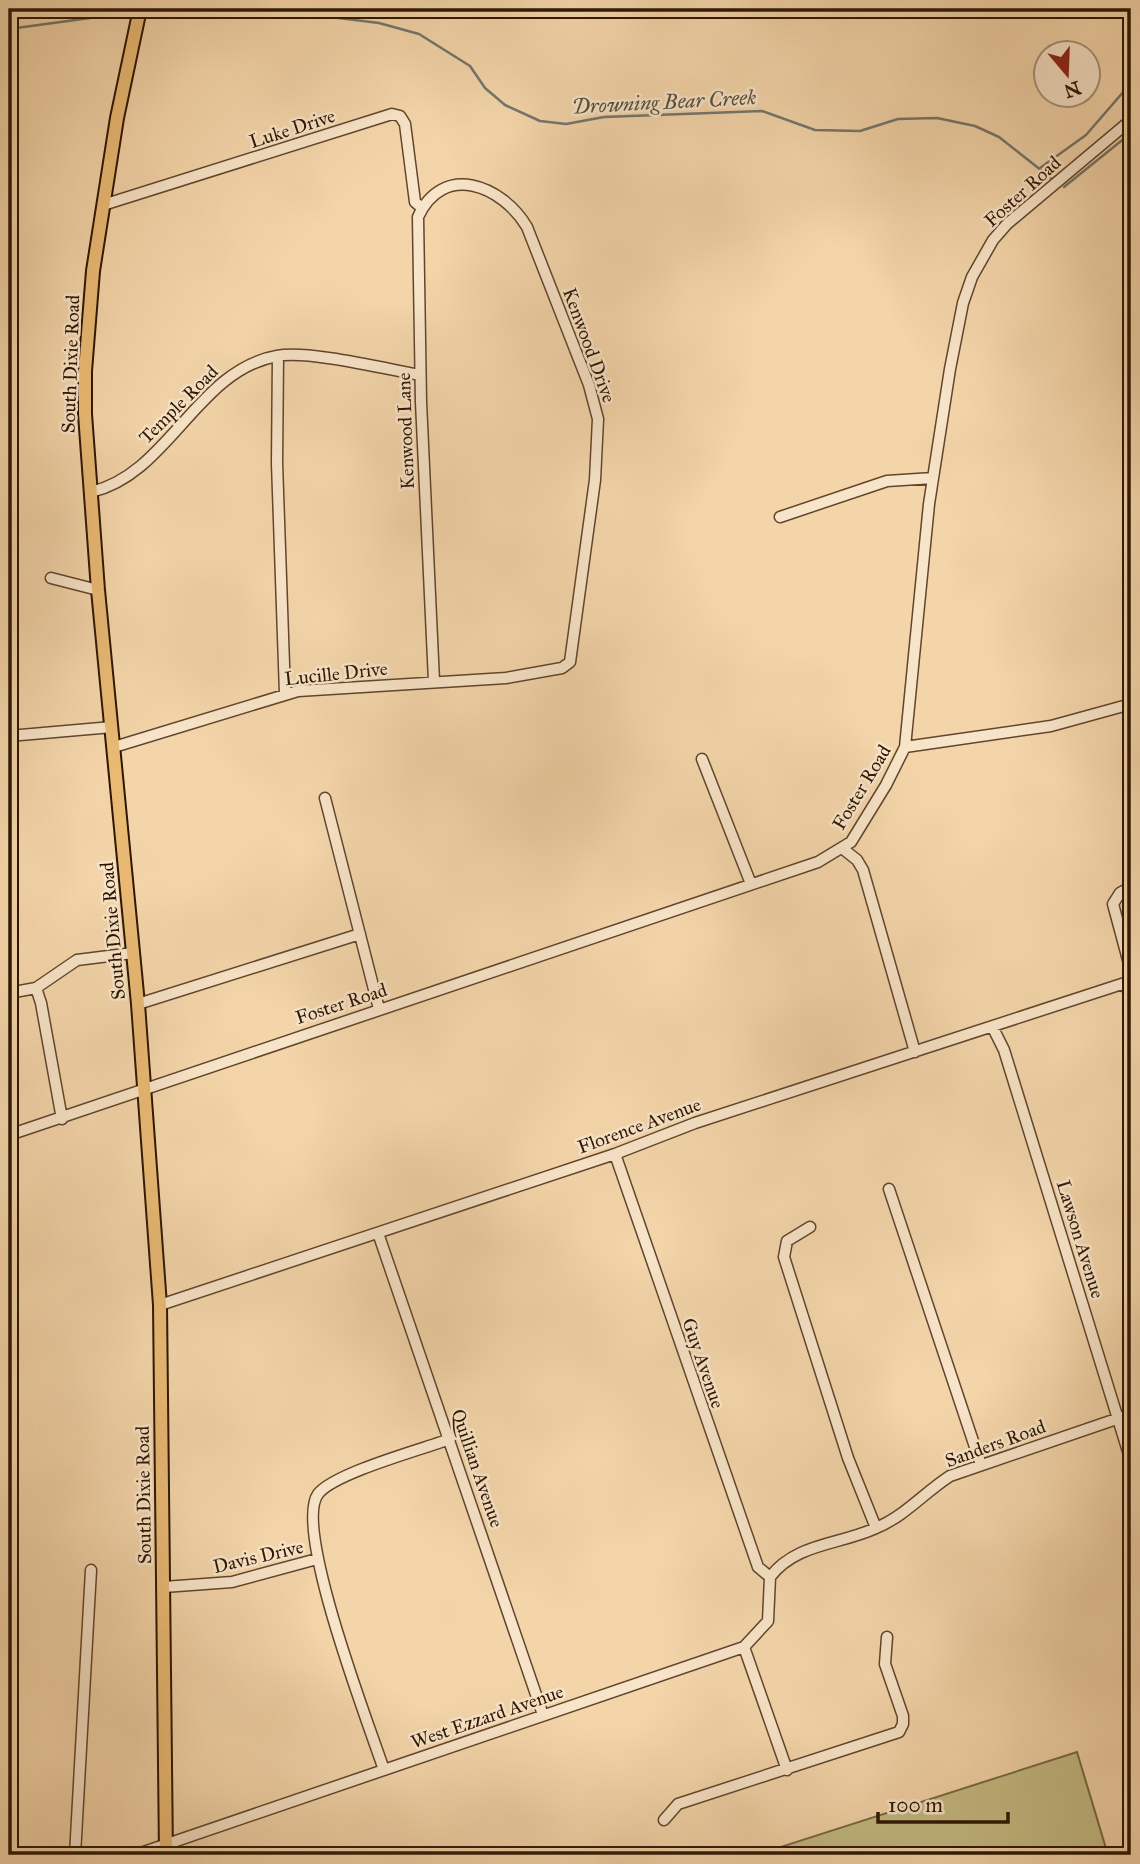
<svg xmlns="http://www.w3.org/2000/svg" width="1140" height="1864" font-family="'IM FELL Great Primer',serif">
<rect width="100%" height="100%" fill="#f4d5aa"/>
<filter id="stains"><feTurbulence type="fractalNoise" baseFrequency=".00286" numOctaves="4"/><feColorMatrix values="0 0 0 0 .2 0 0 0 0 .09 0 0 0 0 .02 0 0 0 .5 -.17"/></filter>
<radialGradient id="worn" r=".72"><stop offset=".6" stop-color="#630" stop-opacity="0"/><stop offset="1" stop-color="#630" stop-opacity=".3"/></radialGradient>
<path fill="#c4bb83" stroke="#786943" stroke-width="2" d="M1077,1752L1108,1855H756Z"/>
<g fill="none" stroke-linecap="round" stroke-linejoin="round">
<path stroke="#73766d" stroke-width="2.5" d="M218,9L227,12L306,14L379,23L419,34L470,66L485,88L505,105L540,121L566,124L604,117L762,111L815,130L860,131L898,119L937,118L975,126L999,137L1051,178
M9,29L134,12
M1040,168L1086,135L1131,83
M1064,187L1131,133"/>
<defs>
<path id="minor" d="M103,205L392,114L400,116L405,124L415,202L422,208
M278,356L277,463L285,694
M91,492C169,474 197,370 277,356C308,350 386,369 420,375
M780,517L887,481L933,478
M51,578L98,590
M9,736L112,727
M114,747L298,691L506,678L562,668L570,662L595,480L598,419L589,385L527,227C502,185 443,162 418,217L421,402L434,681
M905,747L1051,726L1131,704
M702,759L751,884
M325,798L379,1009
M842,848L857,860L863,870L915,1052
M1131,887L1120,893L1113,904L1131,971
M1126,983L1131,1002
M36,988L41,1003L62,1119
M9,993L36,988L77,960L133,953
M138,1004L360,934
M993,1028L1004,1050L1131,1461
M9,1135L818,862L851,842L886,785L905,747L929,504L950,369L963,303L972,277L993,240L1007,224L1131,120
M615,1154L758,1567L770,1577
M889,1189L981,1465
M810,1227L787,1241L784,1257L848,1458L876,1528
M378,1233L543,1715
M160,1305L615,1154L695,1123L1131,981
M770,1577C796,1543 839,1545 876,1528C905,1516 925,1492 950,1476L1131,1414
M164,1587L232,1582L317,1559
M744,1647L787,1770
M384,1770C369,1725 293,1528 318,1494C334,1473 423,1449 450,1439
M664,1820L678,1804L899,1732L903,1724V1716L885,1664L887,1637
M75,1855L91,1570
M135,1855L744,1647L768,1621L770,1577"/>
<path id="major" d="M140,9L117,118L93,271L85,371V414L98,590L138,1004L160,1305L166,1855"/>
</defs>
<use href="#minor" stroke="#5f462d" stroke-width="13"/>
<use href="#major" stroke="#2d1703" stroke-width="16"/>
<use href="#minor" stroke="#f8e4c8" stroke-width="10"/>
<use href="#major" stroke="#eaba75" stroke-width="12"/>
</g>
<g text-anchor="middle" stroke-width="5" stroke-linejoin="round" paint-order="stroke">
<g font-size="19" fill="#2d1703" stroke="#f8e4c8">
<text transform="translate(292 128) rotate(-18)" y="7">Luke Drive</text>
<text transform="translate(1022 191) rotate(-42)" y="7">Foster Road</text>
<text transform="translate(590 345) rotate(70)" y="7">Kenwood Drive</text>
<text transform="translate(70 364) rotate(-88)" y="7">South Dixie Road</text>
<text transform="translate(178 404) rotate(-45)" y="7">Temple Road</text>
<text transform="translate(405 431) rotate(-92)" y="7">Kenwood Lane</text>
<text transform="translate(336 673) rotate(-6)" y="7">Lucille Drive</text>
<text transform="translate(861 787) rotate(-59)" y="7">Foster Road</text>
<text transform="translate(112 931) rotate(-95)" y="7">South Dixie Road</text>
<text transform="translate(341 1003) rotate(-18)" y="7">Foster Road</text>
<text transform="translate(639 1125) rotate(-20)" y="7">Florence Avenue</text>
<text transform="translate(1081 1239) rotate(73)" y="7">Lawson Avenue</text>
<text transform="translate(704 1363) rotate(71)" y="7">Guy Avenue</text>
<text transform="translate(995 1443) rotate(-20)" y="7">Sanders Road</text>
<text transform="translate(478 1468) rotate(71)" y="7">Quillian Avenue</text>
<text transform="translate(143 1495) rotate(-91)" y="7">South Dixie Road</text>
<text transform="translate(258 1556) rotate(-13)" y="7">Davis Drive</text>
<text transform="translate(487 1716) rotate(-19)" y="7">West Ezzard Avenue</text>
</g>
<g font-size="21" font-style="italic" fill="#564f41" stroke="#f8e4c8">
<text transform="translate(664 102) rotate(-3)" y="7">Drowning Bear Creek</text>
</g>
</g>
<rect width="1140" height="1864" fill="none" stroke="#f4d5aa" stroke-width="35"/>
<rect x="10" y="10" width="1119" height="1843" fill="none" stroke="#2d1703" stroke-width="3.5"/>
<rect x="18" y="18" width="1105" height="1829" fill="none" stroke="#2d1703" stroke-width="2"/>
<g transform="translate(1067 74) rotate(161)"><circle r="33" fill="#f8e4c8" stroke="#a79279" stroke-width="2"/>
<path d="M0-5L12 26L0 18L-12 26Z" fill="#8f2418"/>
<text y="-10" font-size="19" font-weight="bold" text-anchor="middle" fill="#2d1703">N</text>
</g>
<path d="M878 1812v10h130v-10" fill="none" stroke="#2d1703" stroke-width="3.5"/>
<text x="888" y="1812" font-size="21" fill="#2d1703" stroke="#f8e4c8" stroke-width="5" paint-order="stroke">100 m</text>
<rect width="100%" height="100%" filter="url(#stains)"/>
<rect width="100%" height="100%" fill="url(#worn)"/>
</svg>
